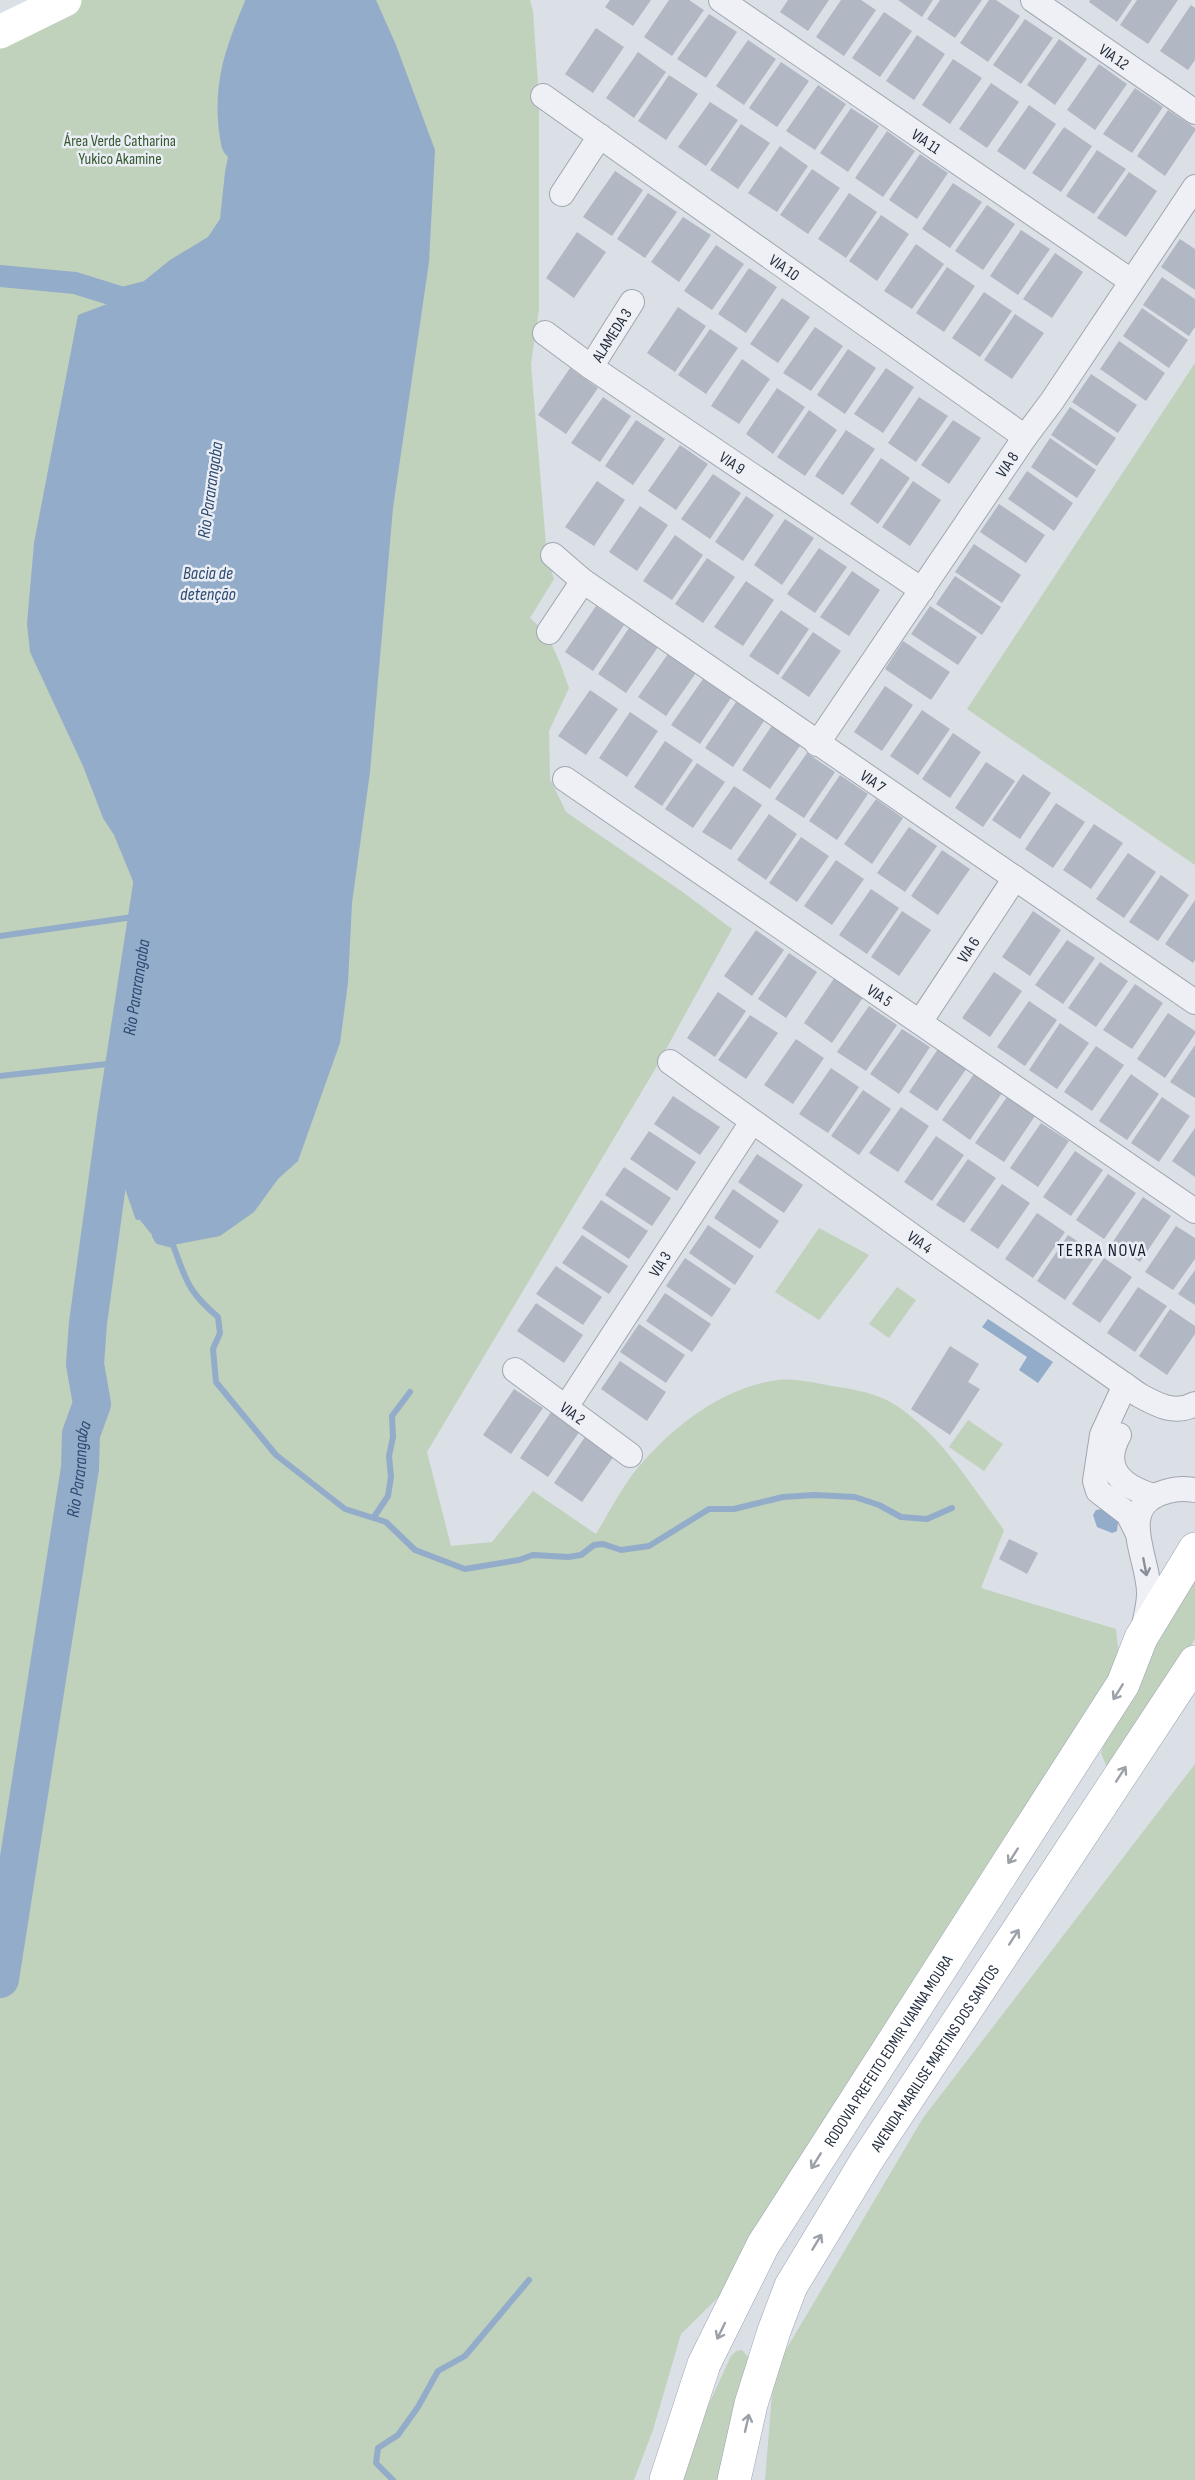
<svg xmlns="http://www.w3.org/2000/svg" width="1195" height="2480" font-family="'Sofia Sans Condensed',sans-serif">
<rect width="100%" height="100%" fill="#dbdfe6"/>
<path fill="#c0d1bc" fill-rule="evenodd" d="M58,0H530L533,11L539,99V309L531,364L547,557L554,579L530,618L547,634L560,663L569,688L549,731L550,779L566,812L684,893L732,929L654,1071L427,1452L451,1546L492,1542L533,1491L596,1534C608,1514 619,1493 632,1475C667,1431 720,1387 778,1380C795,1378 815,1383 832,1386C858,1390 883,1394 904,1411C945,1441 974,1489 1004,1530L981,1588L1116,1629L1122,1684L763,2253L681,2334L653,2430L634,2480H0V28ZM244,225L196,593L145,924Z
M1195,363V865L967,709Z
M819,1228L869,1255L819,1320L775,1292Z
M897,1287L916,1300L889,1338L869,1324Z
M968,1420L1003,1444L984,1471L949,1447Z
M1195,1564V1639L1110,1775L1101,1753L1110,1726Z
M1195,1764V2480H765L774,2370L923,2118Z
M742,2350L749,2358L737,2480H674L731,2356L736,2351Z"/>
<path fill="#93acc9" d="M266,0H376L396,45L435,150L429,262L393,508L370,772L352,903L348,983L340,1043L298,1161L278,1179L254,1212L220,1236L173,1245L156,1240L136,1215L127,1185L116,1118L147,915L114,835L103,818L83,766L30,652L27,624L34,543L78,315L123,298L170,260L208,237L220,219L225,172L233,132L239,70Z
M988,1319L1053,1362L1038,1383L1019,1370L1027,1357L982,1327Z
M1102,1509L1118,1522L1117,1531L1112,1533L1097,1527L1093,1515L1096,1510Z"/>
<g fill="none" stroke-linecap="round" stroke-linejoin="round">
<path stroke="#93acc9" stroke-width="6" d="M0,936L147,915
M0,1076L125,1062
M116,1118L127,1185L138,1217
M155,1236L158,1241L173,1245C186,1280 188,1292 218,1317L220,1333L213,1349L216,1382L276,1455L345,1509L386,1522L415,1550L465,1569L519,1560L533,1555L568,1557L581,1555L594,1545L603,1544L621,1550L649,1546L709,1509H734L783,1497L814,1495L855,1497L879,1505L901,1517L927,1519L952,1508
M374,1517L388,1496L391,1477L389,1456L393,1437L392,1416L410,1392
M393,2480L376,2463L378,2448L398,2435L418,2407L438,2371L465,2356L529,2280"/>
<path stroke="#93acc9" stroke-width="22" d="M0,276L75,283L123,298L154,290"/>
<g stroke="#93acc9" stroke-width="38">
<path d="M240,142C229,88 245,49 266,0"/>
<path id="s1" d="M0,1979L80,1468L81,1434L92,1404L85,1364L88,1323L116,1118L155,866"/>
</g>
</g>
<path fill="#b2b8c3" d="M610,0H651L633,26L605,7Z
M669,0H689L704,10L672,56L644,37Z
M788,0H829L808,31L780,12Z
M841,0H861L876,10L844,56L816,37Z
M898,0H933L922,17Z
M940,0H982L955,38L927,19Z
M989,0H996L1020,16L988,62L960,43Z
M1090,0H1132L1117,22L1089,2Z
M1137,0H1178L1148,44L1120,25Z
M1191,5L1195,8V60L1188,70L1160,51Z
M884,12L912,31L880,77L852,58Z
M709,14L737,32L706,78L677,59Z
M1025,19L1053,38L1021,84L993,65Z
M596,28L624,47L593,93L565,74Z
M917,35L945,54L914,100L886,81Z
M1059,39L1087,59L1055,105L1027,85Z
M748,40L776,59L744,105L716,86Z
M638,52L666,72L634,118L606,98Z
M953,59L982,78L950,124L922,105Z
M781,62L809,81L777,127L749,108Z
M1099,64L1127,84L1095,130L1067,110Z
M669,75L698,94L666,140L638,121Z
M991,83L1019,102L987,148L959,129Z
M818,85L846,104L815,150L786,131Z
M1135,88L1163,107L1132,153L1103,134Z
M710,102L738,120L706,166L678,147Z
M1029,105L1056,124L1025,170L997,151Z
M851,108L879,126L848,172L820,153Z
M1168,110L1195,128V131L1165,176L1137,156Z
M741,124L770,143L738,189L710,170Z
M1064,127L1092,146L1061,192L1032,173Z
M887,131L915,151L883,197L855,178Z
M780,146L808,166L777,212L748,193Z
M1097,150L1126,169L1094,214L1066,196Z
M920,154L948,173L917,219L889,200Z
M812,169L840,188L808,234L780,215Z
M615,171L643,190L612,236L583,217Z
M1129,172L1157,191L1126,237L1097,218Z
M953,183L982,202L950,248L922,229Z
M648,193L677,212L645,258L617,239Z
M849,193L877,212L846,258L818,239Z
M987,205L1015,224L983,270L955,251Z
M881,215L909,234L877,281L849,261Z
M683,217L711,235L679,282L651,262Z
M1021,230L1050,249L1018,295L990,276Z
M577,232L606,252L574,298L546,278Z
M1180,239L1195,249V290L1161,267Z
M916,244L944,264L912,309L884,291Z
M716,245L744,264L712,310L684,291Z
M1055,253L1083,272L1052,318L1023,299Z
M947,267L975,286L944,332L916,313Z
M749,268L777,287L746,333L718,314Z
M1162,277L1195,299V327L1189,336L1143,305Z
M984,292L1012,311L980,357L952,338Z
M782,298L810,317L778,363L750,344Z
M678,307L706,326L675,372L647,353Z
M1142,308L1188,340L1169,368L1123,336Z
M1015,314L1044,333L1012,379L984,360Z
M815,327L843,346L811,391L783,373Z
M710,329L738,348L706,394L678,375Z
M1119,341L1165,373L1146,401L1100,369Z
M848,349L876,368L845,414L817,395Z
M742,359L770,379L739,424L711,406Z
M570,368L598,388L566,434L538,415Z
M886,368L914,387L883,433L854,414Z
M1091,374L1137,405L1118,433L1072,402Z
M777,388L805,407L773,454L746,434Z
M603,397L631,416L600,462L571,443Z
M919,397L948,416L916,462L888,443Z
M1070,407L1116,438L1097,466L1051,435Z
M809,410L837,430L805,476L777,457Z
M636,420L665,439L633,485L605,466Z
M953,420L981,438L949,484L921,465Z
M846,430L875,449L843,495L815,476Z
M1050,438L1096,470L1077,498L1031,467Z
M680,445L708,464L676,510L648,491Z
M881,458L910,478L878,524L850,504Z
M1027,471L1073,503L1054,531L1008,499Z
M713,474L741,493L710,539L681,519Z
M597,481L625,500L594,546L565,527Z
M913,481L941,500L910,546L882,527Z
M746,496L774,515L743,561L715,542Z
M999,504L1045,535L1026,563L980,532Z
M640,506L668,525L637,571L609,552Z
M785,519L814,538L782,585L754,565Z
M675,535L703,555L672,600L643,581Z
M974,544L1021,575L1002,603L955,572Z
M819,548L847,567L815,613L787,594Z
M707,558L735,577L703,623L675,604Z
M852,571L880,590L849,636L820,617Z
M955,576L1001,607L982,635L936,604Z
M746,581L774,600L743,646L714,627Z
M596,606L624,625L593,671L565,652Z
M930,606L977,637L958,665L911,634Z
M781,610L809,629L778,675L749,656Z
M629,628L658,647L626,693L598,674Z
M813,632L841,651L809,697L781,678Z
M903,641L950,672L931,700L885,669Z
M670,651L698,670L666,716L638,697Z
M703,679L731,698L700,744L671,725Z
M885,686L913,705L882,751L854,732Z
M590,690L618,709L586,755L558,736Z
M736,702L764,721L733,767L705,748Z
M922,710L950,729L918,775L890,756Z
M630,712L658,731L627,777L599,758Z
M773,724L802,743L770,789L742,770Z
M953,733L981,752L950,798L922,779Z
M665,741L693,760L662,806L634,787Z
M807,753L835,772L804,818L775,799Z
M986,762L1015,781L983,827L955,808Z
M697,763L725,782L693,828L665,809Z
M1023,774L1051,793L1020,839L992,820Z
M840,775L868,794L837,840L809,821Z
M734,786L762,805L731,850L702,832Z
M876,799L903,818L872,864L844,844Z
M1056,803L1085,822L1053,868L1025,849Z
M769,814L797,834L766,880L737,860Z
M1094,824L1123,843L1091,889L1063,870Z
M909,827L937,846L905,892L877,873Z
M801,837L829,856L797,902L769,883Z
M942,850L970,869L938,915L911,896Z
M1128,853L1156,872L1124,918L1096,899Z
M836,860L864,879L832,925L804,906Z
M1161,875L1189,895L1158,941L1129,922Z
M871,889L899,908L867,954L839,935Z
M1195,900V960L1193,963L1165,944Z
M902,911L931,930L899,976L871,957Z
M1033,911L1061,930L1030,976L1002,957Z
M756,930L784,950L752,996L724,976Z
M1067,940L1095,958L1063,1004L1035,985Z
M789,953L817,972L786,1018L758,999Z
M1100,962L1128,981L1096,1027L1068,1008Z
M994,972L1022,991L990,1037L962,1018Z
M835,977L864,996L832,1043L804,1023Z
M1135,984L1163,1003L1132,1049L1103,1030Z
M718,992L746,1011L715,1057L687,1038Z
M1029,1001L1057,1020L1025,1066L997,1047Z
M869,1006L897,1025L866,1071L837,1052Z
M1168,1013L1195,1031V1034L1165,1078L1137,1059Z
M750,1015L778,1033L746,1079L718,1060Z
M1060,1023L1089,1043L1057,1089L1029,1070Z
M902,1029L930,1047L899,1094L870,1074Z
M796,1039L824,1058L793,1104L764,1085Z
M1195,1045V1098L1170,1082Z
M940,1046L969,1065L937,1111L909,1092Z
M1096,1046L1124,1065L1092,1111L1064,1092Z
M831,1068L859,1087L828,1133L799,1114Z
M974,1074L1002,1093L970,1140L942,1120Z
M1131,1074L1159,1094L1127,1140L1099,1121Z
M863,1090L891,1109L859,1155L831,1136Z
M673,1096L720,1127L700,1155L654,1124Z
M1007,1097L1035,1116L1004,1162L975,1143Z
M1162,1097L1190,1116L1159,1162L1131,1143Z
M901,1107L929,1126L898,1172L869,1153Z
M1041,1123L1069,1141L1038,1187L1010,1168Z
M1195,1128V1177L1172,1161Z
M649,1131L696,1162L677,1191L630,1159Z
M936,1136L964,1155L932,1201L904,1182Z
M1075,1151L1103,1170L1071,1216L1043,1197Z
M757,1154L803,1185L784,1213L738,1182Z
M968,1159L996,1178L964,1223L936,1205Z
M624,1167L671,1198L652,1226L605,1195Z
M1108,1174L1136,1193L1104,1239L1076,1220Z
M1002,1184L1030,1203L998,1249L970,1230Z
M733,1189L779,1221L760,1249L714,1218Z
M1143,1197L1171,1216L1140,1262L1112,1243Z
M601,1200L648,1231L629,1259L582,1228Z
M1037,1213L1065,1232L1033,1278L1005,1259Z
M708,1225L754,1256L735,1285L689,1253Z
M1176,1226L1195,1238V1259L1173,1290L1145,1272Z
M582,1235L628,1266L609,1294L562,1263Z
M1068,1235L1097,1254L1065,1300L1037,1281Z
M685,1258L731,1289L712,1317L666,1286Z
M1104,1258L1132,1277L1100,1323L1072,1304Z
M556,1266L602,1297L583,1325L536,1294Z
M1195,1270V1305L1178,1294Z
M1138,1287L1167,1306L1135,1352L1107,1333Z
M665,1293L711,1324L692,1352L646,1321Z
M536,1303L583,1335L564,1363L517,1331Z
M1170,1309L1195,1326V1334L1167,1375L1139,1356Z
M639,1324L685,1355L666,1383L620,1352Z
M950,1346L979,1364L968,1382L980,1389L950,1435L911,1409Z
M620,1361L666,1392L647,1421L601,1389Z
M514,1389L543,1408L511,1454L483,1435Z
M551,1412L580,1431L548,1477L520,1458Z
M585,1437L614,1456L582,1502L554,1483Z
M1009,1539L1038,1553L1027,1574L999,1559Z"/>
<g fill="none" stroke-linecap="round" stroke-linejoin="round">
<defs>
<g id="minor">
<path id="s2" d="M721,0L1131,281"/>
<path id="s3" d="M1033,0L1195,112"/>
<path id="s4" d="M543,96L1025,437"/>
<path d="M562,194L600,136"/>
<path id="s5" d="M545,333L591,367L922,590"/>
<path id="s6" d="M591,367L632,302"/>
<path id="s7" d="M553,555L583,581L1195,1002"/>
<path d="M549,632L583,581"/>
<path id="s8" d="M817,744L1025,437L1052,401L1195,187"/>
<path id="s9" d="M565,779L1195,1211"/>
<path id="s10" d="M920,1022L1015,878"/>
<path id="s11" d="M670,1062L936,1253L1139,1395C1157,1405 1175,1415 1195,1404"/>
<path id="s12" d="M515,1370L630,1455"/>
<path d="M1125,1385L1102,1435L1095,1481L1098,1491L1128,1514L1138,1534"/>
<path id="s13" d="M566,1407L752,1122"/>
<path d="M1119,1435C1100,1469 1123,1487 1154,1496"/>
<path d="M1144,1625C1146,1615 1149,1604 1149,1594C1150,1561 1117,1511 1159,1494C1172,1489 1181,1488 1195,1490"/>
</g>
<g id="primary">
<path id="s14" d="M666,2480L704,2364L763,2245L1123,1684L1141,1638L1195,1549"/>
<path id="s15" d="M734,2480L751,2404L774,2331L791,2286L867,2160L1195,1662"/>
</g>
</defs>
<use href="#minor" stroke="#a0a6b0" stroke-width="26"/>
<use href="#primary" stroke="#9aa3b3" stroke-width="34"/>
<use href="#minor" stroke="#eef0f5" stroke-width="24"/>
<path stroke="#fff" stroke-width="33" d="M0,32L65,0"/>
<use href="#primary" stroke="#fff" stroke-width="33"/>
</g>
<defs><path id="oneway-shaft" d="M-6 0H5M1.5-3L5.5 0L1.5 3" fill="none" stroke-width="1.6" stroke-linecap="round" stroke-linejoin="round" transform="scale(1.5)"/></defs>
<use stroke="#898e99" href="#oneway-shaft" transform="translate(1145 1567) rotate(79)"/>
<g stroke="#9ca0a8">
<use href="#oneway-shaft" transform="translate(1118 1692) rotate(122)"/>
<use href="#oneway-shaft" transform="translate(1121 1774) rotate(-57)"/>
<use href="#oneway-shaft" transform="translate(1013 1856) rotate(123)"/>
<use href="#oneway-shaft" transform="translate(1014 1937) rotate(-57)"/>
<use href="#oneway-shaft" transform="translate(816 2161) rotate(122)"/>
<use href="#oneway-shaft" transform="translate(817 2242) rotate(-59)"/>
<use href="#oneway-shaft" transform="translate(721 2331) rotate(116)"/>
<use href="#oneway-shaft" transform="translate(747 2423) rotate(-77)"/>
</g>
<g text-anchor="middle" stroke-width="5" stroke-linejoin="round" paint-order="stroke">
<g font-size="16" fill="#242d3d" stroke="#eaeef4">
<text dy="6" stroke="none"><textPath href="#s3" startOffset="99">VIA 12</textPath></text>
<text dy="6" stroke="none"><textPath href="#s2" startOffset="249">VIA 11</textPath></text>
<text dy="6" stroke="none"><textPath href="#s4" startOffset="296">VIA 10</textPath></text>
<text dy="6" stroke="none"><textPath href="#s6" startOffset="38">ALAMEDA 3</textPath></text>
<text dy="6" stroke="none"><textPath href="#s5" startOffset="228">VIA 9</textPath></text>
<text dy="6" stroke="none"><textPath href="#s8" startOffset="338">VIA 8</textPath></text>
<text dy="6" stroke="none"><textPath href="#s7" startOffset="392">VIA 7</textPath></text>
<text dy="6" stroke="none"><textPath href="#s10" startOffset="87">VIA 6</textPath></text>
<text dy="6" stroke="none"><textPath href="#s9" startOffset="382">VIA 5</textPath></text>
<text dy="6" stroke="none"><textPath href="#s11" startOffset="308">VIA 4</textPath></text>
<text dy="6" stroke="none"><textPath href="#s13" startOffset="171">VIA 3</textPath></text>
<text dy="6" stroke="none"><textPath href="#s12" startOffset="72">VIA 2</textPath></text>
<text dy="6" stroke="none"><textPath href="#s14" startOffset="486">RODOVIA PREFEITO EDMIR VIANNA MOURA</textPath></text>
<text dy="6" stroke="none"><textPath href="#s15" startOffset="472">AVENIDA MARILISE MARTINS DOS SANTOS</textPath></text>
</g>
<g font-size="16" fill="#375931" stroke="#eaeef4">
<text x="120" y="146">Área Verde Catharina<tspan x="120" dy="18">Yukico Akamine</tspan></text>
</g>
<g font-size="18" font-style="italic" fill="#2d4a73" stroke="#eaeef4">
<text transform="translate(210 490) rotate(-82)" y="6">Rio Pararangaba</text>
<text x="208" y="579">Bacia de<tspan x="208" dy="21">detenção</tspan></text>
<text dy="6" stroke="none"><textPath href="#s1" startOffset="1004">Rio Pararangaba</textPath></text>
<text dy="6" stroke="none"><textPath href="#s1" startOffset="516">Rio Pararangaba</textPath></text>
</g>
<g font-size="18" letter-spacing="1.5" fill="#171e2d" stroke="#eaeef4">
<text x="1102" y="1256">TERRA NOVA</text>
</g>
</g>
</svg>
